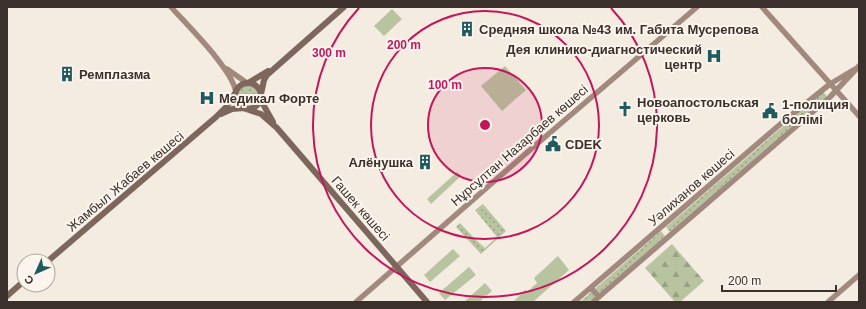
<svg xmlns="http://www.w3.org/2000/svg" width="866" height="309" font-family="Arial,sans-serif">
<defs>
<pattern id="grass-dots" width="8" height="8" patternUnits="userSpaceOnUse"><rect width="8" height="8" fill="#b8c4a0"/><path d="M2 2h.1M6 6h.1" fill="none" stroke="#97a083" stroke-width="1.8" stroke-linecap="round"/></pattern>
<pattern id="forest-firs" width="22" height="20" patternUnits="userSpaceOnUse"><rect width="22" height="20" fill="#b8c4a0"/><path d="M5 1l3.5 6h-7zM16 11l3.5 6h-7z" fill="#97a083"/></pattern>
</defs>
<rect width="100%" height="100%" fill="#f4ebe1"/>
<path fill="url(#grass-dots)" d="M238 96a10 10 0 1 1 20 0a10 10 0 1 1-20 0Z
M823,92L827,96L670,232L666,227Z
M483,204L506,231L481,254L456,227L460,223L476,240L485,248L497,237L475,210Z
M661,231L665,236L589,302H580Z"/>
<path fill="url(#forest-firs)" d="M672,244L704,281L680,302H675L645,268Z"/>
<path fill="#b8c4a0" d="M392,9L402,19L384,36L374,26Z
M505,66L526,90L502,111L481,86Z
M457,172L461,176L431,204L427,199Z
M453,249L460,256L430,282L424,275Z
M558,256L569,270L533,302H513L525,290L527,292L537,283L534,278Z
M469,267L476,275L445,300L439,293Z
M485,283L492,291L479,302H464Z"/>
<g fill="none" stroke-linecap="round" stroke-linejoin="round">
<path stroke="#a18a7d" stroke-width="5.5" d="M171,7C188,26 232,69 236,92
M762,7L859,116
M227,69L247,83
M591,288L599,297
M356,302L538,143L697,7
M574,302L784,121L830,84L855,69
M593,302L830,97L859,66
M828,302L859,275"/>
<path stroke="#7d675c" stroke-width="6" d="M235 96a13 13 0 1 1 26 0a13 13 0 1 1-26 0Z
M248,83L268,71
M261,94L264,80L267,75L344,7
M261,96L264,106L273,122
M246,109L261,114L277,128L427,302
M221,114L232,109L244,108
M48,261L216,117L226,107L236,92
M7,296L24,281"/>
</g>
<circle cx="485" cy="125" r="57" fill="#c2185b" fill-opacity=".12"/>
<g fill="none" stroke="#c2185b" stroke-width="2">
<circle cx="485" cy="125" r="57"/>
<circle cx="485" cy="125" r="114"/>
<path d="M611 8A172 172 0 1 1 359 8"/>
</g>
<defs>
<symbol id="building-bare" viewBox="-9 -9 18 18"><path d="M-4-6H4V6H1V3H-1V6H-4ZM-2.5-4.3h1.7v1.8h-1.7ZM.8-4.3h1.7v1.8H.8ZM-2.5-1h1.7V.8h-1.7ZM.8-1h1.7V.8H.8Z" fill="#1f5a5e" stroke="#fbf5ee" stroke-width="2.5" paint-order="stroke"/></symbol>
<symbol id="hospital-bare" viewBox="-9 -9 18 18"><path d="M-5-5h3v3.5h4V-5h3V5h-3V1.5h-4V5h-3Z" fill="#1f5a5e" stroke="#fbf5ee" stroke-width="2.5" paint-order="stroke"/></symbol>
<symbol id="church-bare" viewBox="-9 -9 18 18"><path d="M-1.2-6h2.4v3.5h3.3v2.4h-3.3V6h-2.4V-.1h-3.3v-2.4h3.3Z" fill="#1f5a5e" stroke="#fbf5ee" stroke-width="2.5" paint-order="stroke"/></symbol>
<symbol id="civic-bare" viewBox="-9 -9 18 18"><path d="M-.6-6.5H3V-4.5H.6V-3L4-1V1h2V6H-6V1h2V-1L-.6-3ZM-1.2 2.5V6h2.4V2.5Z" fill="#1f5a5e" stroke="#fbf5ee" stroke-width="2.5" paint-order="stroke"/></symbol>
</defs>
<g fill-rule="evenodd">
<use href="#building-bare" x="456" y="18" width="22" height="22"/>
<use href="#hospital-bare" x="703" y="45" width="22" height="22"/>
<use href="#building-bare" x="56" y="63" width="22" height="22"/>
<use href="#hospital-bare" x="196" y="87" width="22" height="22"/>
<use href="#church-bare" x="614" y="98" width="22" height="22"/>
<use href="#civic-bare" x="759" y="100" width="22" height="22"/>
<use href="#civic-bare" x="542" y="133" width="22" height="22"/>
<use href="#building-bare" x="414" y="151" width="22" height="22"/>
</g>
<g text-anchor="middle" stroke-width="4" stroke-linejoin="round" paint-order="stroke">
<g font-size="13" font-weight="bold" fill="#3b302b" stroke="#fbf5ee" text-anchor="start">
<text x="479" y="34">Средняя школа №43 им. Габита Мусрепова</text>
<text x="702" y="54" text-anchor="end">Дея клинико-диагностический<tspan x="702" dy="15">центр</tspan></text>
<text x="79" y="79">Ремплазма</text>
<text x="219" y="103">Медикал Форте</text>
<text x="637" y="107">Новоапостольская<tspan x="637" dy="15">церковь</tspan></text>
<text x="782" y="109">1-полиция<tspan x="782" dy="15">болiмi</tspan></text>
<text x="565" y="149">CDEK</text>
<text x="413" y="167" text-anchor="end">Алёнушка</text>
</g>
<g font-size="13" fill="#3b302b" stroke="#fbf5ee">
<text transform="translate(519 145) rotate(-41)" y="5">Нұрсұлтан Назарбаев көшесі</text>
<text transform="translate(125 181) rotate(-40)" y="5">Жамбыл Жабаев көшесі</text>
<text transform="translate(691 187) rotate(-41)" y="5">Уәлиханов көшесі</text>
<text transform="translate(361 208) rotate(49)" y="5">Гашек көшесі</text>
</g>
</g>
<circle cx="485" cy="125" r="6" fill="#c2185b" stroke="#fbf5ee" stroke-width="2"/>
<g font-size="12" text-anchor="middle" font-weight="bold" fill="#c2185b" stroke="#fbf5ee" stroke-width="4" stroke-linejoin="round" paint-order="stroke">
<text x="404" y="49">200 m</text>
<text x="329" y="57">300 m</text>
<text x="445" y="89">100 m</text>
</g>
<rect width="866" height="309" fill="none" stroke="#3b302b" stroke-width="16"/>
<g transform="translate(36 273) rotate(225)"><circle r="19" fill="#fbf5ee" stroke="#aea6a0"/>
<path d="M0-3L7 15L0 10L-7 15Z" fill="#1f5a5e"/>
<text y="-6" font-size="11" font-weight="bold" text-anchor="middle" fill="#3b302b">С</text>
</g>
<path d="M722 285v6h114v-6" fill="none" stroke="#3b302b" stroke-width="2"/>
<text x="728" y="285" font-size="12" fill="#3b302b" stroke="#fbf5ee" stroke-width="3" paint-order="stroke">200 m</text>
</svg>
